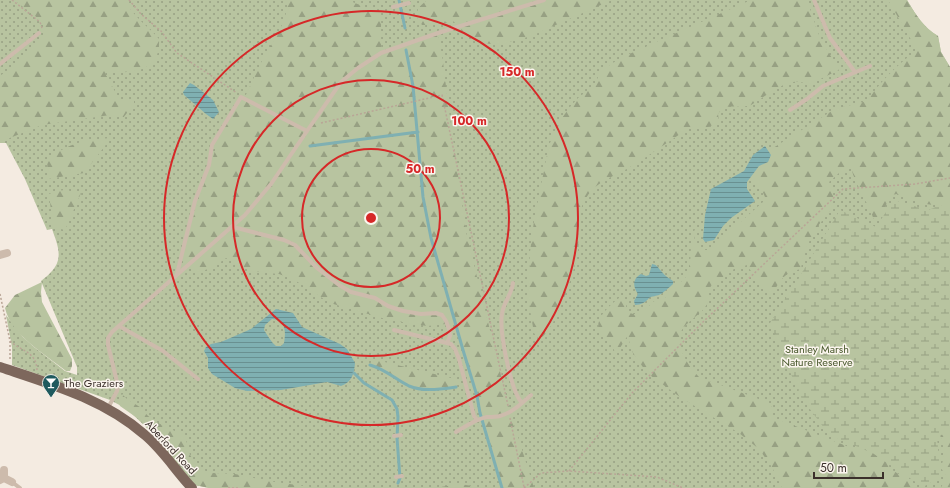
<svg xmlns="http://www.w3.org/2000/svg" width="950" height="488" font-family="Jost,sans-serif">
<defs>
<pattern id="grass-dots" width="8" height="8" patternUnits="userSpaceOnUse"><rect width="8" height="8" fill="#b8c4a0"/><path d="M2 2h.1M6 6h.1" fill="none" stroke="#97a083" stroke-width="1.8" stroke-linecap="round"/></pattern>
<pattern id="forest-firs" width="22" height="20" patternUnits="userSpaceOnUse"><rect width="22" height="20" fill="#b8c4a0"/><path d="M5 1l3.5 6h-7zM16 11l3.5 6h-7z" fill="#97a083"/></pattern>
<pattern id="wetland-marsh" width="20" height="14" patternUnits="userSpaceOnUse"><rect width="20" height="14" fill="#b8c4a0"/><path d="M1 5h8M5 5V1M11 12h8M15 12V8" fill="none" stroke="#97a083"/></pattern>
<pattern id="water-rules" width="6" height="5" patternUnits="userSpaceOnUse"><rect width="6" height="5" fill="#7fb0b2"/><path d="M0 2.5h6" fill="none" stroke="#699091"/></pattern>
</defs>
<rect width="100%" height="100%" fill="#f4ebe1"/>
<path fill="url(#grass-dots)" d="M0,0H907C916,15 923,27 938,36L941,52L950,67V488H209L195,485L151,432L127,409L110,400L12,365V347L6,315L23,337L34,347L65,371L77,375V367L41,281C46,277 52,272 55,267C63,255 56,241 52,229L47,230L25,179L6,143H0Z"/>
<path fill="url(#forest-firs)" d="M14,0H125C134,18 147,25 159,39C161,74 131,72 105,73L119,99L134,100V104L123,118L110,115L42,125L0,142V76C15,64 45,46 45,26L39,19Z
M287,0H347L381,13V53L438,33L443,62L449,111L466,232L509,408L534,488H502L480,413L477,396L455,323L427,326L389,320L330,303L293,279L279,274L250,271L226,258C217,265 209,270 197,272L184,260L185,245L189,230L215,151V140L238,100L244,99C250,86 256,72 263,59C272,41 289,22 287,0Z
M427,0H612L531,36L499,45L483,43L473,40L453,21L435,25H422L417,18L418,8Z
M751,0H807L820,38L839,70L812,83C805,84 800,81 793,82C782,83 761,99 751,105C736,110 727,101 718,114L719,122L702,130L694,128H689C669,141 650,155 630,167C610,179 592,182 582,206C577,221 580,236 578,252C575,269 555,333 539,339L534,333L528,298L530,252L534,221L549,145L562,118L570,107L579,97L594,86L600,73L611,64L625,56L656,42Z
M888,0H907C916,15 923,27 938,36L941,52L950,67V203C933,209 912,201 897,194L891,195L882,213L874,220C868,202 856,186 851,168L839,173L829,182C832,189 834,195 833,203C831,212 823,219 818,226C809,240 803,253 801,269C784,272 779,282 772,295L758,282L747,265L734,269L708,288C713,309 696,314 684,327C681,330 680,334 679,339C681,354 688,366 699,377L772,404V417L849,447L865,450L885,457C889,471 893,470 904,477C909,480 912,484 916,488H782L772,467L759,449L739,433L680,397L647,373L631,350L628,335L615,356C614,341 608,343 601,333C591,320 612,304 620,297L627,302L626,307C633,323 647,308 654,301C664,303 669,295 670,285C700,283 685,247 695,229C694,238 693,244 702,250H709L763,202L765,197C761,186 754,179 743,174L751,162L835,109L867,101C881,81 897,65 917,50Z
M111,138L84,173L48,179L47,159C71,143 82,140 111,138Z
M65,190L81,193L65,230L53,227L49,194L57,191Z
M42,282L41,292L42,302L72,359V366L70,371H66C45,354 11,335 5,308L15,295Z
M372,359L455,379L456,387C441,389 423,392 409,386C395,379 385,369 370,365Z
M122,394L127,399L143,409L147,415L154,421L181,434L186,440L190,455L199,469L213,473L235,474L268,481L318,488H209L195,485L151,432L140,420L120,406L118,401Z
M950,427V488H941L946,476L941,468L944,456L943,446L941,438L939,432Z
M460,484L484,488H434Z"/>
<path fill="url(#wetland-marsh)" d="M894,200L928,210L950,202V429L937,438L941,477L923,487L871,452L830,436L800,396L770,323L806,266L840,210L876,227Z"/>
<path fill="url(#water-rules)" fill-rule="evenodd" d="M190,83L194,85L213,100L219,112L213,119L206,114L184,95L183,92Z
M765,146L771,155L768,162L759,166L747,182V189L755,201L731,218L723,226L714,240L705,242L703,239L705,215L711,189L744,171L753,155Z
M652,264C658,265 658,268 662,272C665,276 669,278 673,281V284C671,286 662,294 659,295C657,296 652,296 649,298C646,302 641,305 635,305L634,301L638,294C633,287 632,279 641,274L646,276L649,275Z
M276,309L293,313L302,327L340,344L347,349L355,363C354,374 352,382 341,386L327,382L281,390L247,391L235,388L212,374L208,368V358L204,351L206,347L211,344L221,342L251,329ZM272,319C286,320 286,332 284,343L281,346H276C271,342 268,336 264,330L265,325Z"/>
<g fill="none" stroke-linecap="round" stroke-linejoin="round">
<path stroke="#7fb0b2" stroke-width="3" d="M399,0L405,28
M406,50L413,86L423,197L431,238L463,350L477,396L480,413L502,488
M310,146L418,132
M370,365C385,369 395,379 409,386C423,392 441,389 456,387
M354,373L364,383L392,400L397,409L398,417L397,438L400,478L398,483"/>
<path stroke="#b9a596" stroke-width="1.5" stroke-dasharray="2 2" stroke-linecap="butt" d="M12,0L40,22L42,28
M129,0L141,14L161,31L177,53L237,93
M321,123L442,95L508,406
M0,294L10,341V361
M10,341C22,352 36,351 37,370
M510,418L524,487
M569,471L632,393L705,320L843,189L915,184L950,178
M228,488H240
M524,488L541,473L569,471L657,477L683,488"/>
<path stroke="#cdbbac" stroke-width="4" d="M814,0L830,38L855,72
M393,7L409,3
M0,64L39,33
M790,110L807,99L823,86L870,66
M233,227L284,240L295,245L317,268L339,285L351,292L375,298L388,306L403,311L421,314L436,313L442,315L446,321L449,329L450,336L447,343
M177,274L195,201L209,165L212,145L241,97L307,131
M513,283C512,294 503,303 502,314C499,331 511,392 522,403
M119,326L163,351L198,379
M394,330L451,344L455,349L459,359L474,416L477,420
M108,408L117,391L118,386L108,345V338L112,332L245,215L271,184L307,131L341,82L358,68L381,53L438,33L544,0
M456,432C466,426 476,419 487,417C491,417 496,417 500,416C512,413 522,403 531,395
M394,436L401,435
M396,477L402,476
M12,482L20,488"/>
<path stroke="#cdbbac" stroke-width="8" d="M0,255L7,253
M4,478L12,482
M0,480L4,478V470"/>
<path stroke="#7d675c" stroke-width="10" d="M0,367C51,384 104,399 145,435C163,450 176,471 192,488"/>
</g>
<g fill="none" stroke="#d62828" stroke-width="2">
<circle cx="371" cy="218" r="69"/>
<circle cx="371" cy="218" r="138"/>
<circle cx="371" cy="218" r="207"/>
</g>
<defs>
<symbol id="bar-pin" viewBox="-11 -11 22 30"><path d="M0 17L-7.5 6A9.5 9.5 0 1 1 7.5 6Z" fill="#1f5a5e" stroke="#fbf5ee"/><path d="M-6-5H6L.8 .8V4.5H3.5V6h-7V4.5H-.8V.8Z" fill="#fff"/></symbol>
</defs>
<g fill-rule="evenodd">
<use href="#bar-pin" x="41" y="373" width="20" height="27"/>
</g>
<g text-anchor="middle" stroke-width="3" stroke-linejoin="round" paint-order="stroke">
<g font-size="11" fill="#4a5a2e" stroke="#fbf5ee">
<text x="817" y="353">Stanley Marsh<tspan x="817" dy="13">Nature Reserve</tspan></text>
</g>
<g font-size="11" fill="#3b302b" stroke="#fbf5ee" text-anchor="start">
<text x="64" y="387">The Graziers</text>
</g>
<g font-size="11" fill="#3b302b" stroke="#fbf5ee">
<text transform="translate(171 447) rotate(47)" y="4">Aberford Road</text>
</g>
</g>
<circle cx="371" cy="218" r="6" fill="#d62828" stroke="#fbf5ee" stroke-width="2"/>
<g font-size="12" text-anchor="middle" font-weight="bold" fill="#d62828" stroke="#fbf5ee" stroke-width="3" stroke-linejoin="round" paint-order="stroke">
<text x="517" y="76">150 m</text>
<text x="469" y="125">100 m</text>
<text x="420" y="173">50 m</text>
</g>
<path d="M814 472v6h69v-6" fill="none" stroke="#3b302b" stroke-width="2"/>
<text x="820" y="472" font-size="12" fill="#3b302b" stroke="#fbf5ee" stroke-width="3" paint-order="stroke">50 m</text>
</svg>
